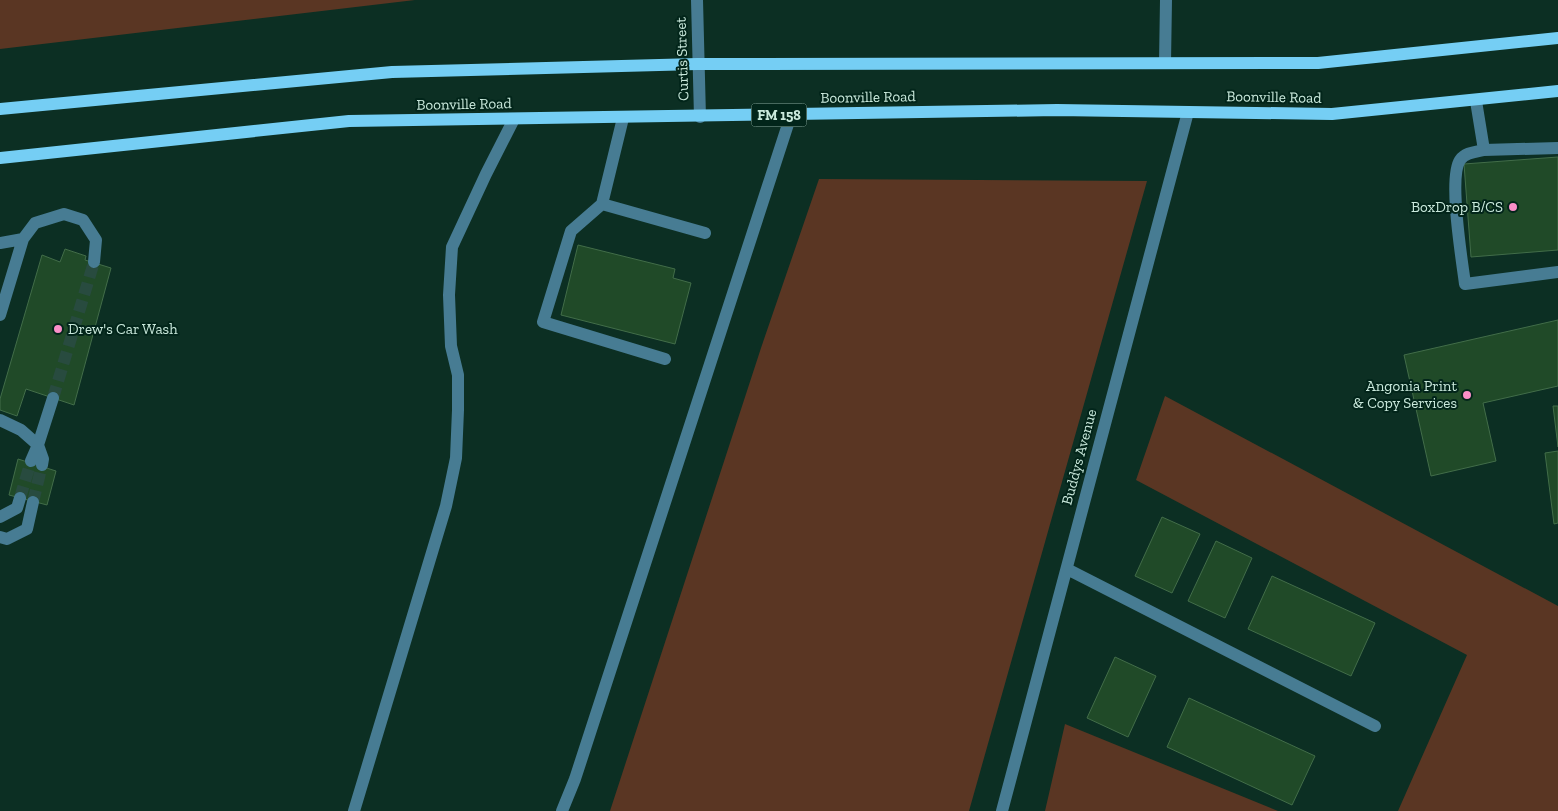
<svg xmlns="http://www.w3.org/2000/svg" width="1558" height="811" font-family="'Zilla Slab',serif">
<rect width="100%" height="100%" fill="#0c2f23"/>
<path fill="#5a3623" d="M0,0H415L0,49Z
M819,179L1147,181L969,811H610L761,348Z
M1165,396L1558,606V811H1398L1467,655L1136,480Z
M1065,724L1278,811H1045Z"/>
<path fill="#204a28" stroke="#426d49" d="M1558,157V250L1471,257L1464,164Z
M578,245L675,269L673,278L691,283L675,344L561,315Z
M65,249L86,256L85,260L111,268L74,405L26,389L17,416L0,410V399L42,255L60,262Z
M1558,320V386L1483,403L1496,461L1431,476L1404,355Z
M1553,406H1558V447Z
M1558,451V523L1554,524L1545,453Z
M18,459L56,471L47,505L9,495Z
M1162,517L1200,534L1172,593L1135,576Z
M1216,541L1252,558L1225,618L1188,601Z
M1272,576L1375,623L1351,676L1248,629Z
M1115,657L1156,676L1128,737L1087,718Z
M1189,698L1315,756L1292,805L1167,747Z"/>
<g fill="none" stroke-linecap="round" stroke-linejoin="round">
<path stroke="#284b3f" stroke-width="12" stroke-dasharray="12 6" stroke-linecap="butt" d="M53,398L94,262
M20,498L31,461
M33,502L42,465"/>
<path stroke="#477c93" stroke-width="12" d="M697,0L700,117
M1165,63L1166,0
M1476,101L1484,150C1476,152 1466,152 1460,160C1448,178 1462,260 1465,284L1558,272
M623,118L602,204L705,233
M1484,150L1558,148
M602,204L571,231L543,322L665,359
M0,243L23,239
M0,315L23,239L35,223L64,214L83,220L96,240L94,262
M0,420L21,430L38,445L31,461
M42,465L43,459L38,445L53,398
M0,517L17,508L20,498
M0,537L7,539L27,529L33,502
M1067,569L1375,726
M354,811L446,506L456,458L458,410V375L451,346L449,295L452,247L486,174L514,119
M562,811L575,779L791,115
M1002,811L1188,112"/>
<path stroke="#75cef4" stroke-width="12" d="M0,109L392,72L697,64L1318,63L1558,38
M0,158L349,121L1057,110L1332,114L1558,91"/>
</g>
<g fill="#fa8fc8" stroke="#02251a" stroke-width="2">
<circle cx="1513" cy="207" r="5"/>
<circle cx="58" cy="329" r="5"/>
<circle cx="1467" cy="395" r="5"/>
</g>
<g text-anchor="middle" stroke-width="4" stroke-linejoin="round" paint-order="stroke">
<rect fill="#02251a" stroke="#8eaea2" stroke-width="1" x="751.5" y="103.5" width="55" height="23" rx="4"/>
<g font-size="14" font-weight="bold" fill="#cae9dc">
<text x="779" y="120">FM 158</text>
</g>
<g font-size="15" fill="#cae9dc" stroke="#02251a">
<text transform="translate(682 59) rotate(-92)" y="5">Curtis Street</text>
<text transform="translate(868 97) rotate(-1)" y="5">Boonville Road</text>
<text transform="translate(1274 97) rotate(1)" y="5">Boonville Road</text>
<text transform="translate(464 104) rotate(-1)" y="5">Boonville Road</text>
<text transform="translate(1079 457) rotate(-75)" y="5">Buddys Avenue</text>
</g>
<g font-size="15" fill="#cae9dc" stroke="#02251a" text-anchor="end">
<text x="1503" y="212">BoxDrop B/CS</text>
<text x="68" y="334" text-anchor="start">Drew's Car Wash</text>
<text x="1457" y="391">Angonia Print<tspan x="1457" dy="17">&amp; Copy Services</tspan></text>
</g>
</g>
</svg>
